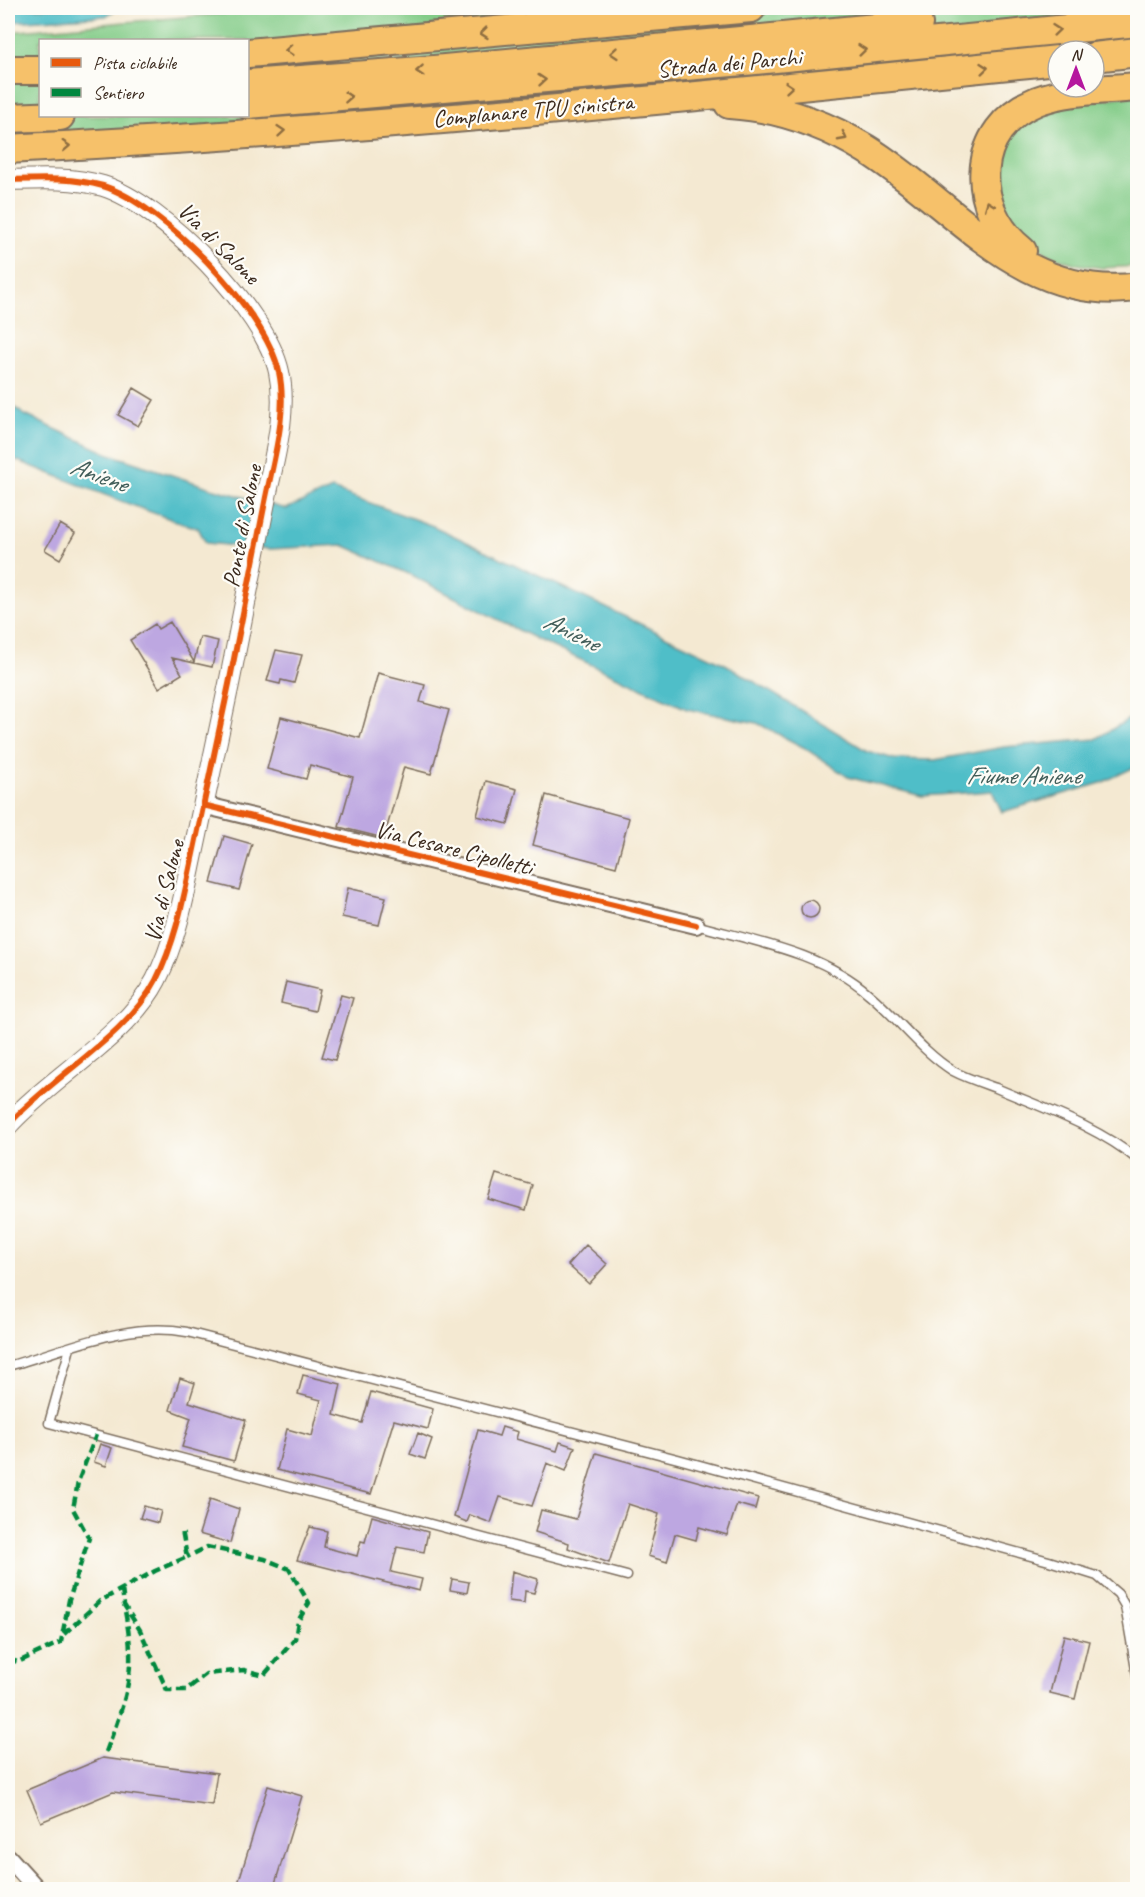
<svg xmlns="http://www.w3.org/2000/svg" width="1145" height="1897" font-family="Caveat,sans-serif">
<rect width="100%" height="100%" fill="#fdfcf7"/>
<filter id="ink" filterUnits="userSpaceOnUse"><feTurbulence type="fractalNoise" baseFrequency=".0167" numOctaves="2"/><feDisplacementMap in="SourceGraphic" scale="12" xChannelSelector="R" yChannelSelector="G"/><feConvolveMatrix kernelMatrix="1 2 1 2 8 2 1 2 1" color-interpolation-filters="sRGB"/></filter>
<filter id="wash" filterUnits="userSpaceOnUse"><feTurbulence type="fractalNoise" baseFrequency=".008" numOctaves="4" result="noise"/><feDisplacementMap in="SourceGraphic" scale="24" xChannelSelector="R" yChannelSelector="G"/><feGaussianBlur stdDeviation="1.35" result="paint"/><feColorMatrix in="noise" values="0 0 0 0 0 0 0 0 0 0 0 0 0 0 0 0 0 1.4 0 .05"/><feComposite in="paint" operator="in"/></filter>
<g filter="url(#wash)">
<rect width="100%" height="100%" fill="#f4e9d2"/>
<path fill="#83cc88" stroke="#5f7b53" stroke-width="1.5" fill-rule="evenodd" d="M291,8H1137L1138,63L1094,51H1058L8,156V32ZM40,40H248V116H40Z
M1137,95V266L1102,268L1076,264L1049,255L1013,227L993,179L1005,136L1046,106Z"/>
<path fill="#50bec8" stroke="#467473" stroke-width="1.5" d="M8,8H118L106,16L8,22Z
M8,403L25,415L109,454L211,488L286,509L332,489L433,526L727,665L867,751L894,759L935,760L1004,747L1096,739L1137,714V766L1101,783L1002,812L992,791L922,796L848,777L803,747L757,723L687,709L538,640L409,574L343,545L270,549L206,543L198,528C133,508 71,481 8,457Z"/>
<g id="blocks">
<path fill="#bda7e1" d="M134,388L154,400L138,426L118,415Z
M60,524L75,533L60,559L45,550Z
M170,622L194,662L200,637L218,641L212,667L172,658L182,674L159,688L130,640L155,624L158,629Z
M276,650L302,655L294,683L281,680L280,684L267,681Z
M378,673L425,685L420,702L449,710L431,774L404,767L384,838L339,827L353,777L310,765L306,779L267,769L281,717L360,738Z
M486,781L517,789L508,824L477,816Z
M546,795L629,818L616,867L533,845Z
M224,836L252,844L239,890L211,883Z
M348,888L386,897L379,925L342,917Z
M801 909a9 9 0 1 1 18 0a9 9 0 1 1-18 0Z
M286,982L320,990L315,1011L281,1003Z
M341,995L353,998L335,1060L322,1057Z
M496,1174L533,1185L526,1210L488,1199Z
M586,1245L607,1264L589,1284L568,1265Z
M303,1375L341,1384L334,1415L362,1423L371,1392L433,1409L428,1429L394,1420L371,1494L277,1470L287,1429L312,1436L321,1400L298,1394Z
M180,1378L195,1383L189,1402L246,1420L234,1461L182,1447L191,1418L170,1410Z
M502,1427L518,1432L516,1439L557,1451L560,1442L575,1447L566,1471L547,1463L532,1506L500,1497L491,1523L470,1515L467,1522L454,1517L478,1430L499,1436Z
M418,1433L432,1439L425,1459L410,1454Z
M100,1444L112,1448L106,1466L94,1462Z
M596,1453L758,1498L755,1509L737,1504L727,1535L699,1527L696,1540L675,1534L667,1562L648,1556L659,1514L628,1504L609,1563L568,1548L569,1543L535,1532L541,1510L576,1519Z
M210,1499L239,1509L230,1543L199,1534Z
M144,1506L161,1511L158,1523L140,1518Z
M372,1516L428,1532L424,1552L397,1547L391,1572L422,1579L419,1591L297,1560L310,1527L327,1531L324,1547L357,1556L361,1541L365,1542Z
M512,1571L538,1579L534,1593L525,1591L524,1603L509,1601Z
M452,1579L469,1582L467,1593L450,1590Z
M1064,1635L1089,1641L1075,1699L1050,1693Z
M103,1758L217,1773L212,1805L113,1792L41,1822L27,1790Z
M268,1786L302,1796L273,1890H236Z"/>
</g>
</g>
<g filter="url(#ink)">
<use href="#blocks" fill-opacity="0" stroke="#7c6d5d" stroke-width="1.5"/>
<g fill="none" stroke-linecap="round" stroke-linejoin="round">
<defs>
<path id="service" d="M696,925C756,942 821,952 869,994C898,1018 921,1051 953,1071C966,1078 982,1083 996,1088C1045,1109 1097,1126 1138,1160
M70,1348L49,1423L627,1576
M8,1366C67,1350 124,1321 187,1332L678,1459L1049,1561L1097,1576L1118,1594L1125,1606L1138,1681"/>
<path id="minor" d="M203,805L696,925
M8,1857L38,1890"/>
<path id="tertiary" d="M8,180C39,179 72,177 103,186C162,204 266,311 279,372C288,414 273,461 265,502C253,563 241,623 229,684C217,740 205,797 193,854C184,896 176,941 156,980C127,1036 51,1077 8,1125"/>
<path id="motorway" d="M248,53L751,8
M1094,57L1138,52
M8,70H40
M248,84L434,70L918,24
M248,104L755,60L1138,22
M729,104C778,107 825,124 866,149C955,204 1021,303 1138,287
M8,118L60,116
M8,149C358,131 708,96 1058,60
M1022,251C969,209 970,128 1037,101C1068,89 1105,90 1138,87"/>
</defs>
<use href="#service" stroke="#7c6d5d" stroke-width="11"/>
<use href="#minor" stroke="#7c6d5d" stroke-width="20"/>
<use href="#tertiary" stroke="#7c6d5d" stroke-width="22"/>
<use href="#motorway" stroke="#7c6d5d" stroke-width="32"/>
<use href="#service" stroke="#fff" stroke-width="8"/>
<use href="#minor" stroke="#fff" stroke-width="16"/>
<use href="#tertiary" stroke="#fff" stroke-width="20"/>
<use href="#motorway" stroke="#f6c16b" stroke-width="28"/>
<path stroke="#00873e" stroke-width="4.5" stroke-dasharray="9 4.5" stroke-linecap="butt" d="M122,1589L124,1605L140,1630L167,1690H186L206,1674L244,1670L264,1675L295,1639L298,1621L309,1603L289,1569L265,1559L207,1547L187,1557
M64,1634L100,1601L155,1571L187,1557L182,1530
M8,1659L18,1662L61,1642L69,1600L89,1538L73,1509L78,1482L96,1435
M106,1752C127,1695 137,1673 125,1611"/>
<defs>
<path id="cycleway" d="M8,180C39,179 72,177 103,186C162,204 266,311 279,372C288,414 273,461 265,502C253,563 241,623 229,684C217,740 205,797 193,854C184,896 176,941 156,980C127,1036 51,1077 8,1125
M203,805L696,925"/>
</defs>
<use href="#cycleway" stroke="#fdfcf7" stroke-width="10"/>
<use href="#cycleway" stroke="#e8590c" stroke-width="6"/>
</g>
<defs><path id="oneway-chevron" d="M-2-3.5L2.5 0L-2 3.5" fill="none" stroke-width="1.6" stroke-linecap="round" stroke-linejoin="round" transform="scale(1.5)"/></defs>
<g stroke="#8f6e41">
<use href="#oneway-chevron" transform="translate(1056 30) rotate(-6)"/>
<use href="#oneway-chevron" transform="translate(484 33) rotate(174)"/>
<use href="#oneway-chevron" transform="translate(289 50) rotate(175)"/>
<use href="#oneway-chevron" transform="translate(862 50) rotate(-6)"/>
<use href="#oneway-chevron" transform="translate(614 53) rotate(175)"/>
<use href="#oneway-chevron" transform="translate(984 68) rotate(-6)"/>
<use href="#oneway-chevron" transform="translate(420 71) rotate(176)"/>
<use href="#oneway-chevron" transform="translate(542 80) rotate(-5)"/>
<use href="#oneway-chevron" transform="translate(789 87) rotate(-5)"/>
<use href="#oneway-chevron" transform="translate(348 97) rotate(-4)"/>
<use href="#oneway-chevron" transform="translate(281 131) rotate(-5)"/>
<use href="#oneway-chevron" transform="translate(843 137) rotate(28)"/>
<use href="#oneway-chevron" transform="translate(66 146) rotate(-3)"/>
<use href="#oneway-chevron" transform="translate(989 205) rotate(-111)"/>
</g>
</g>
<g text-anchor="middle" stroke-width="4.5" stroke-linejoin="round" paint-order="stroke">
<g font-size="24" fill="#3b2a1e" stroke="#fdfcf7">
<text transform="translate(729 63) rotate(-5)" y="8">Strada dei Parchi</text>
<text transform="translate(533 110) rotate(-5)" y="8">Complanare TPU sinistra</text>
<text transform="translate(219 243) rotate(45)" y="8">Via di Salone</text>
<text transform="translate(242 526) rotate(-79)" y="8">Ponte di Salone</text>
<text transform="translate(454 848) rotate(14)" y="8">Via Cesare Cipolletti</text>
<text transform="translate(164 891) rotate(-76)" y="8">Via di Salone</text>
</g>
<g font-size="26" font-style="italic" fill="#425e5a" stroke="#fdfcf7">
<text transform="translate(99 474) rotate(20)" y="9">Aniene</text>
<text transform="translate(572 631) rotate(26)" y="9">Aniene</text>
<text x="1023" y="784">Fiume Aniene</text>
</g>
</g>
<rect width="1145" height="1897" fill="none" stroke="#fdfcf7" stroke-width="30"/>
<rect x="39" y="39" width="210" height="78" fill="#fdfcf7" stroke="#afa8a0" stroke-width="1.5"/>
<rect x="51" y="58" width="30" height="9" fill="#e8590c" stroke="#afa8a0" stroke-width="1.5"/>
<text x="93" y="69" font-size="18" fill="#3b2a1e">Pista ciclabile</text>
<rect x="51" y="88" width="30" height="9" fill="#00873e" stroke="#afa8a0" stroke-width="1.5"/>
<text x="93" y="99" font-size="18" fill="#3b2a1e">Sentiero</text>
<g transform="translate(1076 69)"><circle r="28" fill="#fdfcf7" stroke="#afa8a0" stroke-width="1.5"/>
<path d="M0-4.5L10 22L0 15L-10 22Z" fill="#b5179e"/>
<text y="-9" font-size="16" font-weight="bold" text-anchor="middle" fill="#3b2a1e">N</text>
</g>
</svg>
